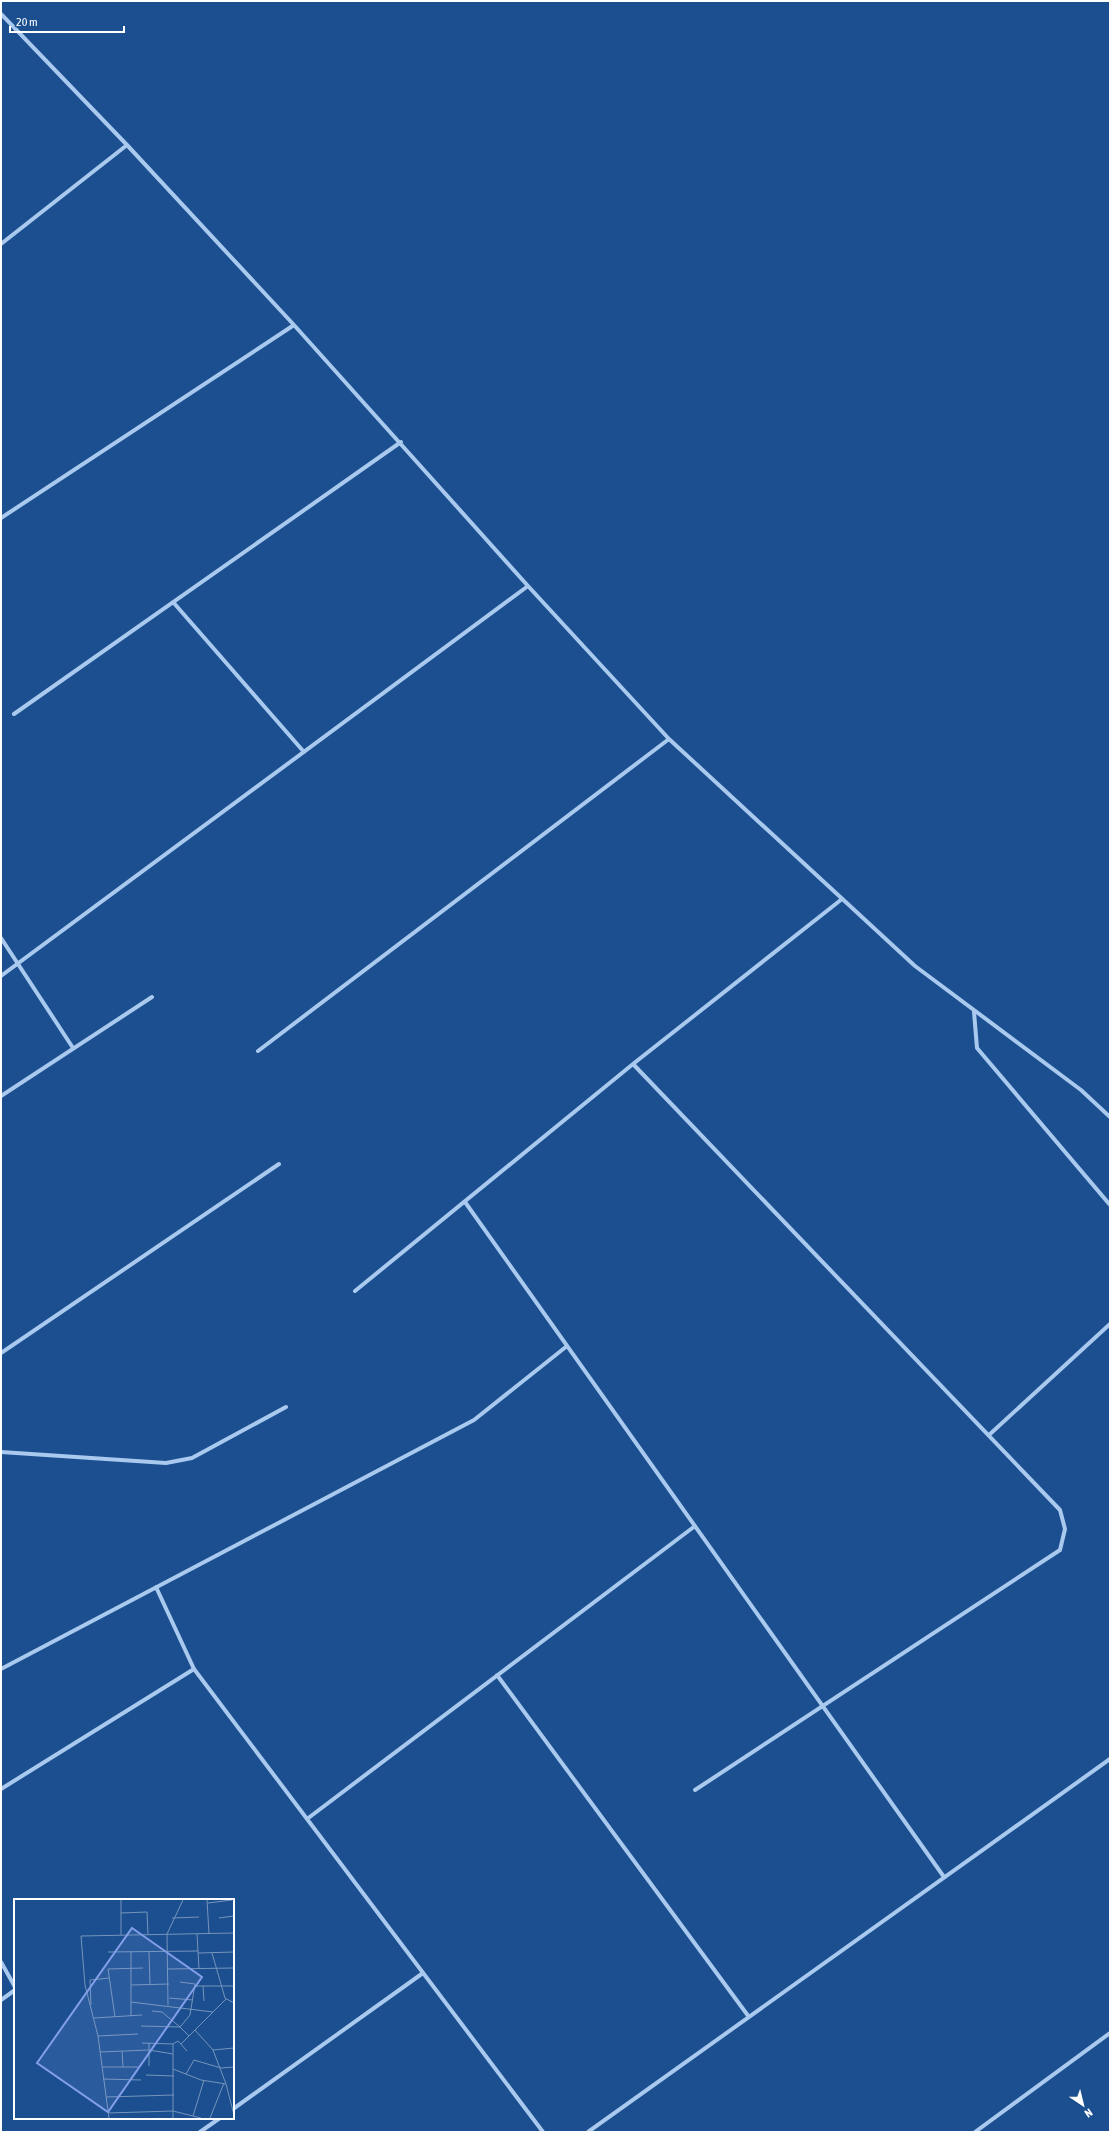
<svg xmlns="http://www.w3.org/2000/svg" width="1111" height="2133" font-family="'Asap Condensed',sans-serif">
<rect width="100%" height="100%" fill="#1b4f8f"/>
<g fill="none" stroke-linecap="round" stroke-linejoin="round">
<path stroke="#a9c9ee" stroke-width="4" d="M1,14L127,145L294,325L528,586L669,739L915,966L1081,1090L1110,1117
M1,244L127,145
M1,518L294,325
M173,602L304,752
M14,714L401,442
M1,938L73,1048
M1,976L528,586
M974,1012L977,1048L1110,1205
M258,1051L669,739
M633,1064L1060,1510L1065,1529L1060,1550L695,1790
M1,1096L152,997
M465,1202L944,1877
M355,1291L633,1064L842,899
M1,1353L279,1164
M989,1435L1110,1324
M1,1452L166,1463L192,1458L286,1407
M156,1587L194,1669L543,2132
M1,1669L474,1420L567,1346
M497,1675L749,2017
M1,1789L194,1669
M307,1819L695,1526
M1,1962L15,1987
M1,2000L15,1990
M233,2109L423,1973
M200,2132L220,2118
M588,2132L1110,1759
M975,2132L1110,2033"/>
</g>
<g transform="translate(14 1899)">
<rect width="220" height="220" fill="#1b4f8f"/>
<path fill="none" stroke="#7695bc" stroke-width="1" d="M107,1V36M193,1L195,35M194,4L218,1M107,14L133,13L134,35M158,19L185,18M205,19L220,17M183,35L185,70M94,53L184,52M117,53V117M135,53L136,85M184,54L220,53M198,54L211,99L220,104M154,70L220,69M117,86L155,85M181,87H220M189,87L190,102M155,99L179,101M117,103L199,113M77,106L76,81L95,79M154,106L153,35L169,1M138,112L148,113L166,128L176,116L181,85L166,83M101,118L94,70L129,69M80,119L128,116M127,127L166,128L175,137M181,131L199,151L212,185L220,216M84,137L124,135M128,144L159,145L164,142L173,152M159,145V219M167,145L212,100M199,151L220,149M108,152L109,168M86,153L135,151L159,155M135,167V144M88,168H124M159,170L187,181L212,185M172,175L180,161L207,169L220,168M132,176L160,177M89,180L127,181M92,198L160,196M94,214L159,212L187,219M179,217L190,181M95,219L84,137L71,86L67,37L220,34M196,219L210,184"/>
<path fill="#839eea" fill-opacity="0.15" stroke="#839eea" stroke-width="2" d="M118,29L188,78L94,213L23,164Z"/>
<rect width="220" height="220" fill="none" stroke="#fff" stroke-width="2"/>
</g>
<rect width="1111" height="2133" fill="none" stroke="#ffffff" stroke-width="4"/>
<g transform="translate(1083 2105) rotate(145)" stroke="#1b4f8f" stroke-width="3" paint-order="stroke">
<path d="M0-3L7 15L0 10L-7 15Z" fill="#ffffff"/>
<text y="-6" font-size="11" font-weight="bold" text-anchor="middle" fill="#ffffff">N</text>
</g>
<path d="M10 26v6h114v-6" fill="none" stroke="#ffffff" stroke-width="2"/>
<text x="16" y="26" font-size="12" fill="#ffffff" stroke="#1b4f8f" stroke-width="3" paint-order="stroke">20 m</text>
</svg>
